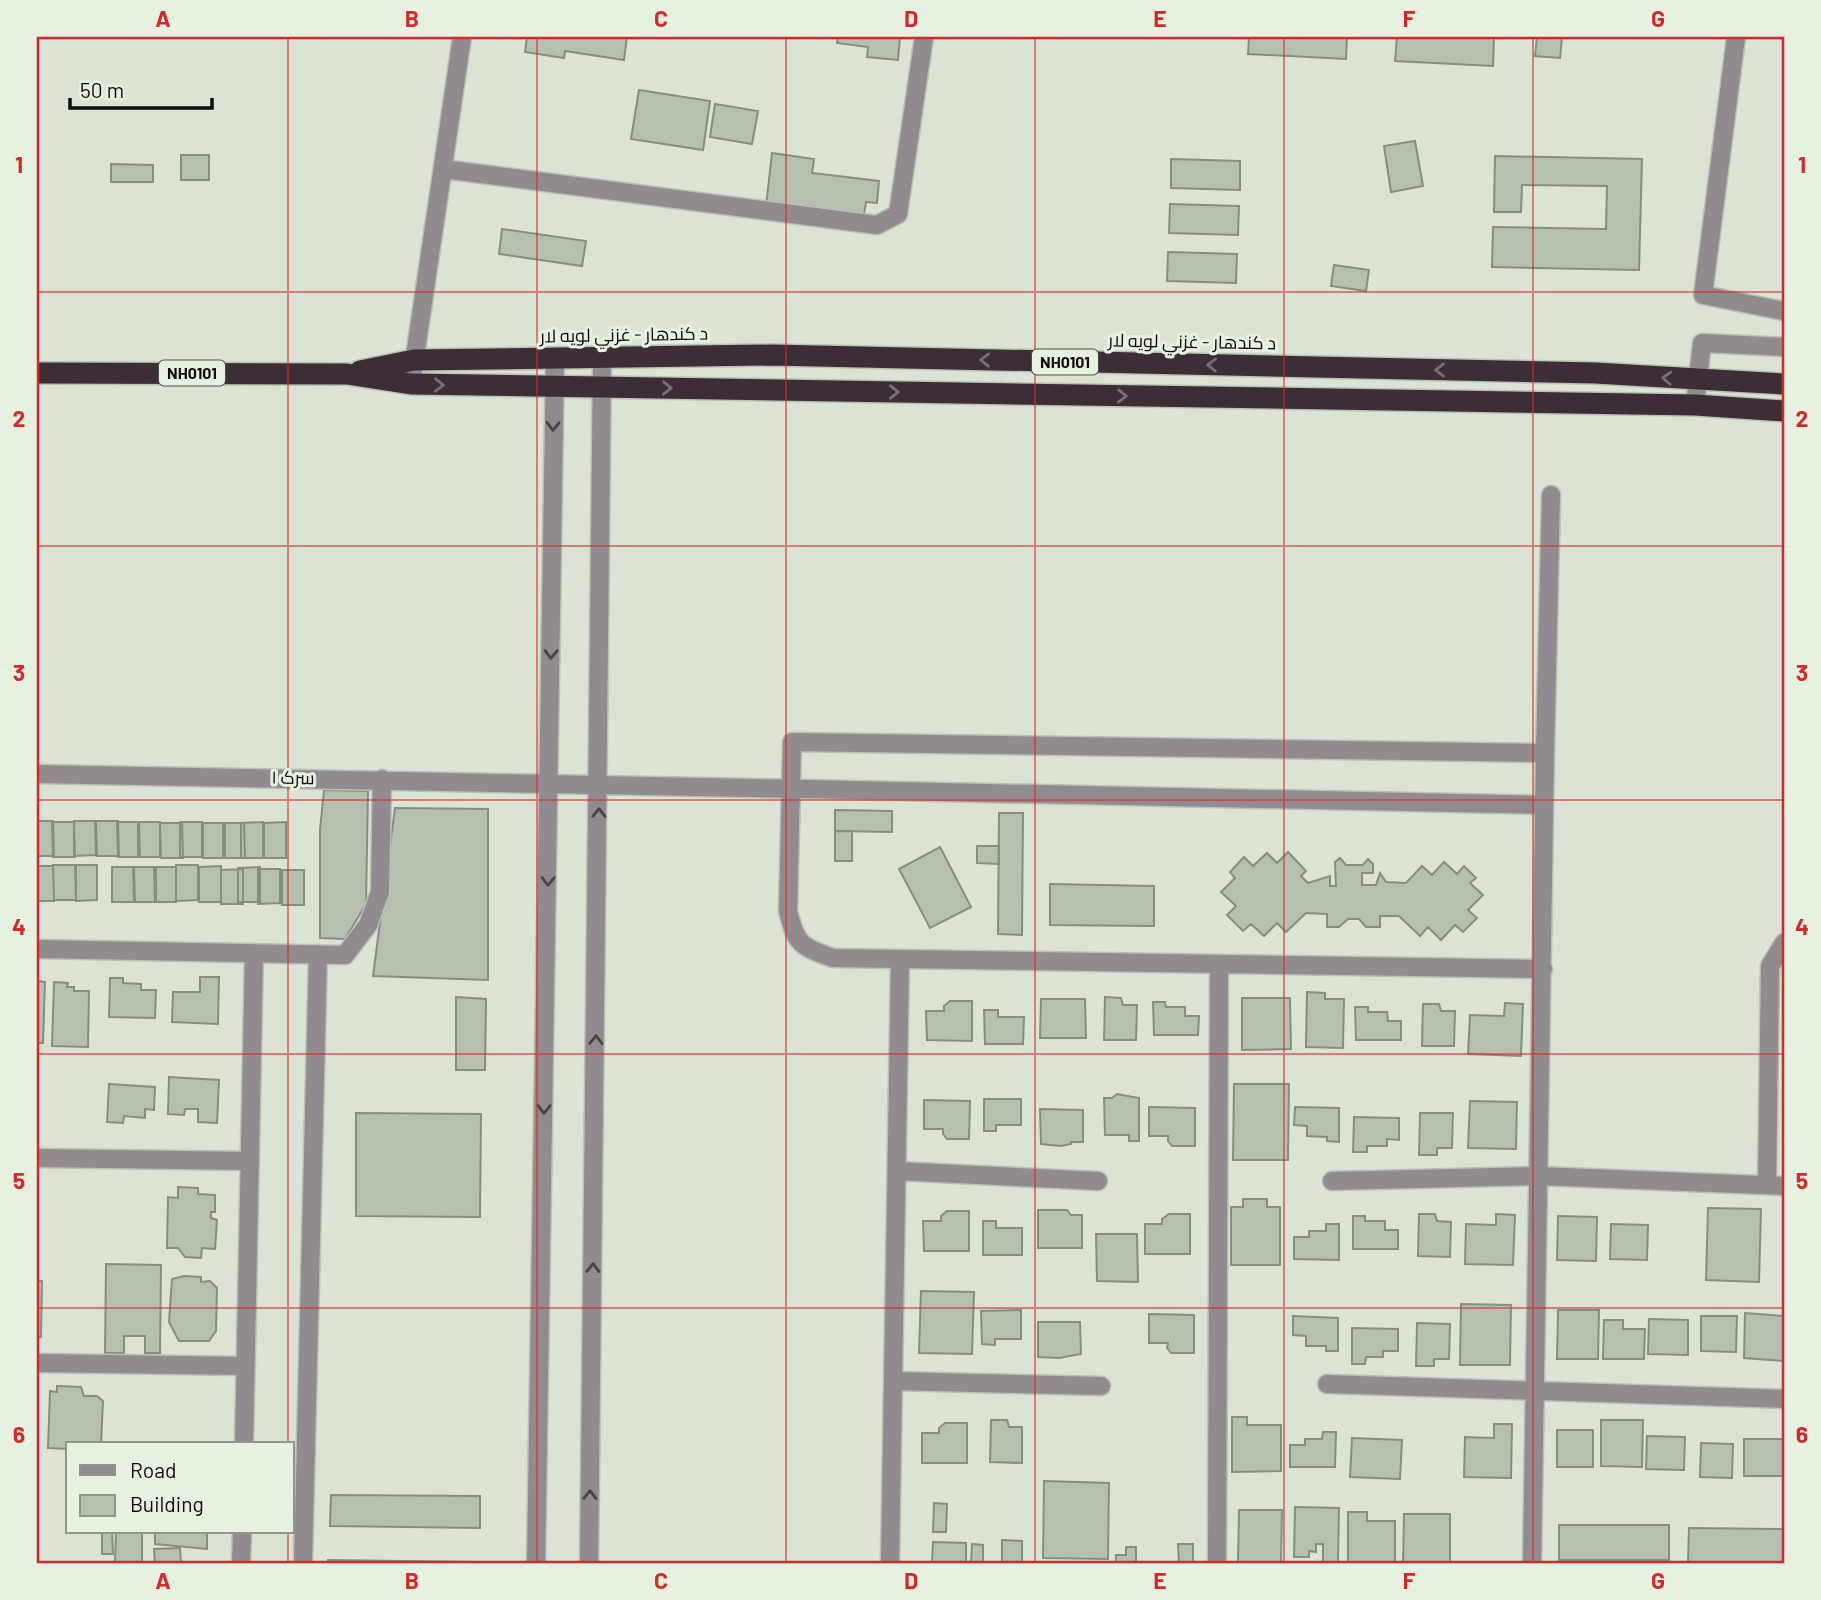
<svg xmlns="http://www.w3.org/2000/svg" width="1821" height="1600" font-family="Barlow,Cairo,sans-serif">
<rect width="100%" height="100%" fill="#dae3d4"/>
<path fill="#b6c0b1" stroke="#868e80" stroke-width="2" d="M527,37H627L624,60L565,51L564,58L525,52Z
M838,37H900L898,60L867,57L868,47L837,43Z
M1249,37H1347L1346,59L1248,54Z
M1397,37H1494L1493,66L1395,61Z
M1537,37H1562L1560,58L1535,56Z
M639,90L710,101L703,150L631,139Z
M715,104L758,111L752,144L710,137Z
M1415,141L1423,186L1391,192L1384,146Z
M772,153L814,159L812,173L879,181L877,203L866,202L863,220L766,207Z
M181,155H209V180H181Z
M1495,156L1642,159L1639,270L1492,267L1493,227L1606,229L1607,186L1522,185L1521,212H1494Z
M1171,159L1240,161V190L1171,188Z
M111,164L153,165V182H111Z
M1170,204L1239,206L1238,235L1169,233Z
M502,229L586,241L582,266L499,254Z
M1168,252L1237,254L1236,283L1167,281Z
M1334,265L1369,270L1366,291L1331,286Z
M324,790L368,791L366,904L345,939L320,938V830Z
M395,808L488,809V980L373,976Z
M835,810L892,811V832L835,831Z
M999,813H1023L1022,935L998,934Z
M37,821H53L54,856H37Z
M74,821H95L96,855L74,856Z
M96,821H118L119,856H97Z
M52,822H74L75,857H53Z
M117,822H139L140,857H118Z
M138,822H160V857H138Z
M180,822H202V857H180Z
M263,822V858H241V823Z
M286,822V858H264V823Z
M160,823H182L183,858H161Z
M203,823H225V858H203Z
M223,823H244L245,858H223Z
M835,831H852V861H835Z
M977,846H999V864L977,863Z
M940,847L971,907L930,928L899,869Z
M1288,852L1306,871L1301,876L1308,883L1330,876V886H1336L1335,862L1340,858L1346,865H1363L1368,859L1373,864V873H1362V885H1376L1380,873L1386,882L1406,883L1422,866L1432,875L1444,862L1457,874L1464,866L1476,878L1470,883L1483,895L1468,910L1477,918L1463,932L1455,925L1441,940L1428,927L1420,936L1399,916H1380V927H1366L1359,919H1348L1339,927H1327V914L1306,913L1286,932L1277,923L1264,936L1251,924L1243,931L1227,915L1236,906L1221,892L1235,878L1230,872L1244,857L1253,866L1267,853L1277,863Z
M53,865H75L76,900H54Z
M76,865H97V900L76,901Z
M176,865H198V900L176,901Z
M37,866H53L54,901H37Z
M221,866V902H199V867Z
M112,867H133L134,902H112Z
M134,867H156V902H135Z
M154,867H176V902H155Z
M260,867V902H238V868Z
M243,869V904H221V870Z
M258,869H280V903L258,904Z
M282,870H304V905H282Z
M1050,884L1154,886V926L1050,925Z
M200,977H219L218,1024L172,1022L173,992H200Z
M110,978H123V983L141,984V990H156L155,1018L109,1017Z
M37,981L45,982L43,1043H37Z
M54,982L68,983L67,987H74V991H89L88,1047L52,1046Z
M1307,992L1325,993V999H1344L1343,1048L1306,1047Z
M456,997L486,999L485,1070H456Z
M1105,997L1121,998L1123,1005H1137L1136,1040H1104Z
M1242,998H1290L1291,1049L1242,1050Z
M1041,999H1085L1086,1038H1040Z
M950,1001H972V1041L927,1040L926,1011H944V1006Z
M1153,1002H1165L1166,1007H1185V1016H1199L1198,1035H1154Z
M1505,1003L1523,1004L1521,1056L1468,1054L1470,1015L1504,1016Z
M1423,1004H1439L1441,1011H1455L1454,1046H1422Z
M1355,1007H1368V1012H1387L1388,1021H1401V1040H1356Z
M984,1010H998V1017H1024L1023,1044H985Z
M169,1077L219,1080L217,1123L198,1122V1109H185L184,1115L168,1114Z
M109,1084L155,1087L154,1110L145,1109V1118L124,1116L123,1123L107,1122Z
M1234,1084H1289L1288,1160H1233Z
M1117,1094L1139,1098V1141H1129V1135H1105L1104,1098H1112Z
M984,1099H1021V1125H996V1131H984Z
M924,1100L970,1101L969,1139H947L943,1134V1129H924Z
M1470,1101L1517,1102L1516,1149L1468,1148Z
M1149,1107L1195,1108V1146H1172L1168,1141V1136H1149Z
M1295,1107L1339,1108V1142L1327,1141V1137L1307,1136V1126L1294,1125Z
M1040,1109L1083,1110V1142H1071V1144L1061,1146L1041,1144Z
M356,1113L481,1114L480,1217L356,1216Z
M1420,1113H1453L1452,1148H1437V1155H1419Z
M1354,1117L1399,1118V1140L1387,1139V1146H1367V1152H1353Z
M178,1187L198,1188V1194L215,1195V1212H211V1218L217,1220L215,1249L202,1248L201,1258L185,1257L178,1248H167L168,1197L178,1198Z
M1243,1199H1267V1207H1280V1265H1231V1207H1243Z
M1708,1208L1761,1209L1759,1282L1706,1280Z
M1038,1210H1067L1071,1215H1082V1248H1038Z
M947,1211H969V1251H924L923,1221H941V1216Z
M1169,1214H1190V1254H1145V1224H1162V1219Z
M1419,1214H1435L1437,1221L1451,1222L1450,1257L1418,1256Z
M1496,1214L1515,1215L1513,1265L1465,1264L1466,1224L1496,1225Z
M1353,1216H1365V1221H1385V1230H1398V1249H1353Z
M1558,1216L1597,1217L1596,1261L1557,1260Z
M983,1221H996V1228H1022V1255H983Z
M1326,1224H1339V1260L1294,1259V1237H1309V1231H1326Z
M1611,1224L1648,1225L1647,1260L1610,1259Z
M1096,1234H1137L1138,1282L1097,1281Z
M106,1264L161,1265L160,1353H145V1336H124V1353H105Z
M184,1276L201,1277V1282L210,1281L217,1288L216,1331L209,1341H179L169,1322L172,1279Z
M37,1281H42L41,1337H37Z
M921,1291L974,1292L972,1354L919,1353Z
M1461,1304L1511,1305L1510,1365H1460Z
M1021,1310V1339H995V1345L982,1344L981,1311Z
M1558,1310H1599L1598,1359H1557Z
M1745,1313L1784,1316V1361L1744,1358Z
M1149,1314L1194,1315V1353H1171L1167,1348L1168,1343H1149Z
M1293,1316L1338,1318V1351H1326V1346H1306V1336L1293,1335Z
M1701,1316H1737L1736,1352L1701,1351Z
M1649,1319L1688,1320V1355L1648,1354Z
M1604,1320H1623V1329H1645L1644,1359H1603Z
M1038,1322H1080L1081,1354L1059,1358L1038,1357Z
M1417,1323L1450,1324L1449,1359H1434V1366H1416Z
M1352,1328L1398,1329V1351H1383V1357H1366L1365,1364H1352Z
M57,1386L81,1387L84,1396H97L103,1401L101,1444H68V1449L48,1448L50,1391L57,1392Z
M1232,1417H1247V1425H1281V1471L1232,1472Z
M991,1420H1007L1009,1427H1022V1463L990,1462Z
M1601,1420H1643L1642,1467L1601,1466Z
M945,1423H967V1463H922V1433H939V1428Z
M1494,1424H1512L1511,1478L1464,1477L1465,1437L1494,1438Z
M1557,1430H1593V1467H1557Z
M1323,1432H1336L1335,1467H1290V1445H1305V1439H1322Z
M1647,1436L1685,1437L1684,1470L1646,1469Z
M1352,1438L1402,1440L1400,1479L1350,1477Z
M1744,1439H1784V1476H1744Z
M1701,1443L1733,1444L1732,1478L1700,1477Z
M1044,1481L1109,1483L1108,1559L1043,1558Z
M331,1495L480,1496V1528L330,1526Z
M934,1503L947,1504L946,1532H933Z
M1295,1507L1339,1508L1338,1563H1323V1544H1316V1552L1309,1551V1557H1294Z
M1239,1510H1282L1281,1563H1238Z
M1348,1512H1367V1521H1395V1563H1348Z
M1404,1514H1450V1563H1403Z
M1559,1525H1669V1560H1559Z
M1689,1528L1784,1529V1563H1688Z
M102,1532H112L113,1554H102Z
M116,1532H142V1562H115Z
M155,1532H207V1549L155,1544Z
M1002,1540L1022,1541V1563H1002Z
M933,1542L966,1543V1563H932Z
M972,1544L983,1545V1563H971Z
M1178,1544H1193V1563H1179Z
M1126,1547H1136V1563H1116V1555H1126Z
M180,1548L181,1562L155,1563L154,1549Z
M328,1560L478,1562L328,1563Z"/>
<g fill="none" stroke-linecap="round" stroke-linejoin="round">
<defs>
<path id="minor" d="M1736,37L1703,295L1784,311
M443,169L877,225L898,214L924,37
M413,370L462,37
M1695,405L1702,343L1784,347
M37,774C539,782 1042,795 1544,805
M37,949L345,955L368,925L380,892L382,779
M1543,969L833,958C801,947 796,944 788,911L792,742L1545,753
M37,1158L250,1161
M897,1171L1098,1181
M1332,1181L1539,1176L1784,1186
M1767,1185L1770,966L1784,943
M37,1363L245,1366
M893,1381L1101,1386
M1327,1384L1784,1399
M244,1444L254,953
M241,1563L242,1532
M303,1563L318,954
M536,1563L555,358
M589,1563L602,358
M890,1563L900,961
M1217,1563L1219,965
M1532,1563L1545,753L1551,495"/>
<path id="highway" d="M360,371L414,360L772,355L1595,373L1784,384
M37,373L347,374L411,384L1695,405L1784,411"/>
</defs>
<use href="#minor" stroke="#b9c1b3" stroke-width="21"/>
<use href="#highway" stroke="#b9c1b3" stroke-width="24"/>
<use href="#minor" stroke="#918a8e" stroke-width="18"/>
<use href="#highway" stroke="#3b2e36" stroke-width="21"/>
</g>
<defs><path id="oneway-chevron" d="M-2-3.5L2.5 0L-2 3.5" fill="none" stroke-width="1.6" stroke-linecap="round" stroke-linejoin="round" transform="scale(1.75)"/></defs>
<g stroke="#777272">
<use href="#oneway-chevron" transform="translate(985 360) rotate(-179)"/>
<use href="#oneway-chevron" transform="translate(1212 365) rotate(-179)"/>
<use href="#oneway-chevron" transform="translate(1440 370) rotate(-179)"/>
<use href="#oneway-chevron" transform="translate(1667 378) rotate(-177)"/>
<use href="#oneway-chevron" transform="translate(439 385) rotate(1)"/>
<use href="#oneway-chevron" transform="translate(667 388) rotate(1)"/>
<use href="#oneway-chevron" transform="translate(894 392) rotate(1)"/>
<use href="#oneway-chevron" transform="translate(1122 396) rotate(1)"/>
</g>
<g stroke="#474544">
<use href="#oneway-chevron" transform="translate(553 426) rotate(91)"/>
<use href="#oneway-chevron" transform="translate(551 654) rotate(91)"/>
<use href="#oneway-chevron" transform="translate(599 813) rotate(-89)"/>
<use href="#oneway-chevron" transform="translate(548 881) rotate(91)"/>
<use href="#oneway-chevron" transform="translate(596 1040) rotate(-89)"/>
<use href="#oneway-chevron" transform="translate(544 1109) rotate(91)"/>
<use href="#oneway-chevron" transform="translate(593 1268) rotate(-89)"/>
<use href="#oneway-chevron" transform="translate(590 1495) rotate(-89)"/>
</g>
<path fill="none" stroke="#d62828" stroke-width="2" stroke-opacity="0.55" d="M288,37V1444M537,37V1563M786,37V1563M1035,37V1563M1284,37V1563M1533,37V1563M37,292H1784M37,546H1784M37,800H1784M37,1054H1784M37,1308H1784M288,1532V1563"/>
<g text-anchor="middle" stroke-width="6" stroke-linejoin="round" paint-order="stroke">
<g fill="#e7f1e1" stroke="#4c5149" stroke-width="2">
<rect x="1032" y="349.5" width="66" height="25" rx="5"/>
<rect x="159" y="360.5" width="66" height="25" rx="5"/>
</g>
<g font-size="16" font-weight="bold" fill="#0a0d08">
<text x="1065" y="368">NH0101</text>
<text x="192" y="379">NH0101</text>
</g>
<g font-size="18" fill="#0a0d08" stroke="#e7f1e1">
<text transform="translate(624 335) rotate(-1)" y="6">د کندهار - غزني لويه لار</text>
<text transform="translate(1192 342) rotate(1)" y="6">د کندهار - غزني لويه لار</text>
<text transform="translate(293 778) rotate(1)" y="6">سرک ۱</text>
</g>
</g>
<rect width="1821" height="1600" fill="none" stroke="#e7f1e1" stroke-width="77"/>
<rect x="66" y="1442" width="228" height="91" fill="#e7f1e1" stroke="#8f968a" stroke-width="2"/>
<rect x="80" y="1465" width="35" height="10" fill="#918a8e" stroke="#8f968a" stroke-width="2"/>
<text x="130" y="1478" font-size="21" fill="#0a0d08">Road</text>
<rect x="80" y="1495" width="35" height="21" fill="#b6c0b1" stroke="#8f968a" stroke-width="2"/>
<text x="130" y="1512" font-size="21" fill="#0a0d08">Building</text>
<path d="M70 98v10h142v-10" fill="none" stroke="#0a0d08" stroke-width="3.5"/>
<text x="80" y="98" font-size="21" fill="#0a0d08" stroke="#e7f1e1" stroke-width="5" paint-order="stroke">50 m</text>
<rect x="38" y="38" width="1745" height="1524" fill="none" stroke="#d62828" stroke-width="2.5"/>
<g font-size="23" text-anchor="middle" font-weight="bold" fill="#d62828">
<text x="163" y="27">A</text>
<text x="412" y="27">B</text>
<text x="661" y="27">C</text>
<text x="911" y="27">D</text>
<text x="1160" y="27">E</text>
<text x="1409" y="27">F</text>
<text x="1658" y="27">G</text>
<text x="19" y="173">1</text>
<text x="1802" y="173">1</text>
<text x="19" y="427">2</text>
<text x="1802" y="427">2</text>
<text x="19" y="681">3</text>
<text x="1802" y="681">3</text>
<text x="19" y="935">4</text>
<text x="1802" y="935">4</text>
<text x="19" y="1189">5</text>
<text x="1802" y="1189">5</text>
<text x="19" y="1443">6</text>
<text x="1802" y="1443">6</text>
<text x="163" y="1589">A</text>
<text x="412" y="1589">B</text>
<text x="661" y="1589">C</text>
<text x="911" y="1589">D</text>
<text x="1160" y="1589">E</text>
<text x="1409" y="1589">F</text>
<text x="1658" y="1589">G</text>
</g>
</svg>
